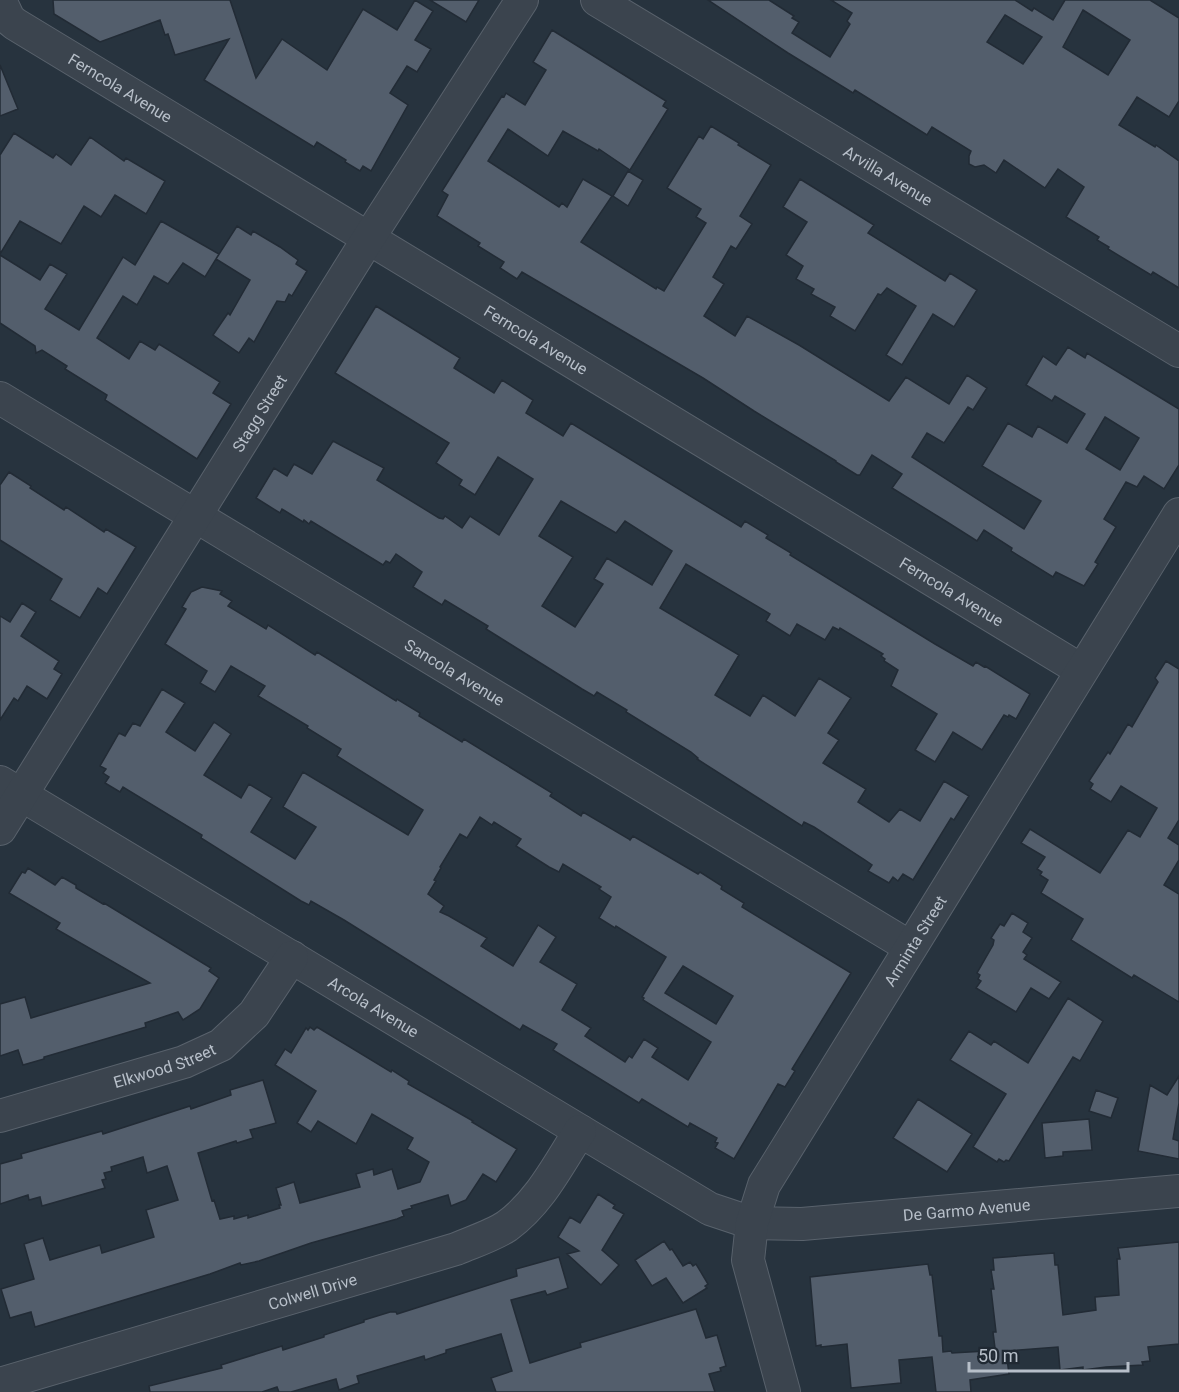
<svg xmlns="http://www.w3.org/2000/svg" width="1179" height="1392" font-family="Roboto,sans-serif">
<rect width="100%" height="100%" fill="#27333e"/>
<path fill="#535e6c" stroke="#222b35" stroke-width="1.5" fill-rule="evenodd" d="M53,0H230L256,78L282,39L327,70L363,9L397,30L415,0L433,11L415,40L431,49L417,72L407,66L390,93L408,105L371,171L363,166L360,171L345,162L346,160L317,142L314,147L204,80L229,39L175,55L168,34L165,35L160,20L100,42L54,14Z
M430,0H479L466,22Z
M708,0H769L794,16L792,18L799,22L792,33L830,57L850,24L847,21L852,13L831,0H1015L1032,11L1034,8L1053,20L1065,0H1150L1179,18V101L1169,117L1137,97L1119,125L1155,147L1156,145L1179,161V288L1153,272L1151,275L1108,249L1109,247L1097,240L1099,237L1066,217L1084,187L1058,169L1045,188L1004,160L996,173L984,165L975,167L969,164V156L971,151L932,127L927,135L855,90L853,93L788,53ZM1083,10L1130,40L1108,75L1063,47ZM1005,15L1042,37L1023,64L987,42Z
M552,30L666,101L663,106L668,109L630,170L599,149L598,151L563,131L548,156L508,129L488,161L559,207L562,203L567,207L583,179L612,196L581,242L656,289L657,287L664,291L706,223L696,217L701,209L667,188L699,136L703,139L711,126L739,143L738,145L771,165L740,216L752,224L736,249L731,246L713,277L724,284L704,316L735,336L747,316L799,345L889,401L906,377L949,404L967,375L987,388L973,410L968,407L944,443L927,433L912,457L1024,529L1041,501L982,466L1008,423L1032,437L1038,426L1067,443L1085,414L1055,396L1052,401L1026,385L1043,356L1056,365L1068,347L1085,358L1087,353L1179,409V465L1164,489L1144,476L1137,487L1126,482L1104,519L1116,527L1095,562L1098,564L1084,586L1056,572L1053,577L1011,551L1012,548L984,530L977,541L947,522L892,488L902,474L872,455L860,475H857L836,462V461L754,411L703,378L522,272L517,279L500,268L504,262L478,246L480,243L437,216L448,195L442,191L502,96L504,97L506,93L525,105L546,70L533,62ZM1105,417L1139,438L1120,470L1086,449Z
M0,65L18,109L0,116Z
M14,133L53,158L56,154L71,165L90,137L124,161L126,158L165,181L146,214L115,195L101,217L84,206L61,244L20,221L0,254V155Z
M628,171L643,180L628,206L613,196Z
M800,179L874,225L868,233L945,281L950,273L977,290L954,327L933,314L902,365L886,355L916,306L887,288L881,295L878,294L855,331L830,316L835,307L811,294L814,289L796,279L803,266L786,255L807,222L783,207Z
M161,221L219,254L205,277L183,263L168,284L154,276L137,305L123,296L97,338L129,359L140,341L155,350L159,344L220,382L213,393L231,404L197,459L105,400L107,395L65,369L67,366L42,350L36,353L35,346L0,323V255L40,280L50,264L67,274L45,309L79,330L123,257L135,265Z
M237,226L251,235L253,231L280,247L298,260L296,264L307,271L292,296L289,294L285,302L277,301L254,342L249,338L239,353L213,335L228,313L230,315L250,280L216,259Z
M376,306L460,358L454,368L494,393L502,380L533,400L526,413L563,436L571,423L741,527L745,521L768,535L766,538L791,553L790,555L935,644L973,666L976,662L984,667L985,666L1030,694L1016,719L1009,715L1008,717L1004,715L982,750L953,732L935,762L915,750L937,714L891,686L898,670L884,661L885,659L881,656L883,654L840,628L839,630L833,627L825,640L797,624L790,636L766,621L770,614L686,564L660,608L739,655L715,695L750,716L763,695L795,716L819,678L851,698L828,733L839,740L823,763L866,789L858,802L889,822L900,809L920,821L944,781L969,796L954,820L951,818L913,880L903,874L898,881L893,877L889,883L868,871L872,865L865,860L814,827L804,822L802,826L697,759L698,758L691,752L626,712L627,710L597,692L594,696L582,689L486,629L488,626L445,600L442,605L413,587L422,572L396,554L390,563L386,561L383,565L311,521L309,524L304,520L303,522L282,509L280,513L256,498L274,468L287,476L294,464L312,474L333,441L384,468L377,480L439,518L443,519L445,516L462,528L470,516L499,535L533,479L498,457L475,495L459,485L462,480L436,463L449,443L335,373ZM561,501L616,533L625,521L672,551L652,585L607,558L594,579L603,584L575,627L542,606L573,557L539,536Z
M9,472L31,486L30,488L64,510L66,507L104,532L106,529L136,547L107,594L98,588L80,618L50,600L62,579L0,540V485Z
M202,587L222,591L220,594L232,601L228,606L266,629L268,625L315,655L317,652L396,701L397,699L420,713L419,716L462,742L464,739L552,793L550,796L581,816L583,812L629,839L630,840L633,836L698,874L700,872L722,886L721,889L744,903L742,907L851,973L792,1069L795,1071L785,1087L778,1084L734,1159L715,1148L718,1143L715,1142L717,1138L690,1123L688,1127L642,1099L639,1103L553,1050L557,1044L523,1025L520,1030L344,920L311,901L309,905L301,901L201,838L202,835L123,787L120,792L105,783L109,777L103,773L106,769L100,766L119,733L125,736L133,723L140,726L162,689L185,703L166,732L195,751L214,722L231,734L204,775L241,798L249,784L272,798L251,832L295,859L316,827L283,807L303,772L408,835L423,810L337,756L341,749L307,728L308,726L258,696L265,686L231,666L215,692L200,683L207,671L165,644L186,609L182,607L191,592ZM480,817L492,825L494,822L521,839L516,846L549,867L559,872L563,864L601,887L599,889L611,897L599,918L615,928L616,926L666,957L642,997L644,998L643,1000L711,1042L688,1080L652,1057L658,1048L644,1039L632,1058L629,1056L625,1062L585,1036L591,1028L562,1010L577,984L540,962L556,937L538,925L513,966L481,946L487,938L449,916L440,912L444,906L428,894L436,881L434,880L441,868L440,867L460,834L467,838ZM683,966L733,996L716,1024L665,993Z
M22,603L36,612L21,636L59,661L54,669L62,674L47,699L27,686L18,701L14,698L0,720V616L10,622Z
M1166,661L1179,669V820L1168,838L1179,845V860L1164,885L1179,894V1002L1134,975L1132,978L1071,940L1083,919L1041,893L1048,880L1040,875L1042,872L1037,869L1045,857L1021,843L1030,829L1100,873L1128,830L1140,837L1157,808L1121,786L1111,802L1090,789L1093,784L1089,781L1108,752L1110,754L1128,724L1132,727L1158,682L1155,678Z
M28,868L55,885L62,877L76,885V888L103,904L104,903L211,968L209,971L219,978L200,1009L183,1020L178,1012L145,1023L146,1027L44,1057V1059L23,1065L18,1050L0,1056V1004L25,997L31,1018L150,983L56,929L60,923L9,893L22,872L25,873Z
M1012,913L1028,923L1023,932L1032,938L1023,952L1027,955L1024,959L1061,982L1049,999L1031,988L1016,1012L976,988L981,981L978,979L980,975L977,973L993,945L994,940L991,938L1000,924L1004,926Z
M1068,998L1103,1021L1080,1061L1073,1057L1009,1161L1006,1160L1004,1162L999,1159L997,1162L973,1147L1006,1094L950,1060L969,1031L991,1045L994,1041L1028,1063Z
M310,1027L314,1030L317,1027L391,1072L392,1070L409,1081L408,1084L473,1121L472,1122L517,1149L496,1182L483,1174L466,1200L451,1206L448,1195L411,1206L412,1208L402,1211L404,1216L397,1219L311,1243L259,1261L241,1265L240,1263L210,1274L35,1327L31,1312L10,1318L1,1289L34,1279L24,1244L43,1238L50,1260L100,1245L102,1253L154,1237L146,1210L178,1200L167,1166L147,1173L143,1157L111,1167L112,1171L104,1173L106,1179L102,1180L105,1188L42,1206L40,1197L29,1200L28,1195L0,1204V1164L22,1158L21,1154L102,1131L103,1134L190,1106L191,1109L231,1095L230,1090L263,1080L276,1123L250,1130L253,1138L237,1143L236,1141L198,1153L212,1201L214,1200L220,1219L234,1216V1219L248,1215V1218L280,1208L279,1205H281L276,1188L294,1182L300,1203L360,1187L356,1174L373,1169L374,1175L392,1169L398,1189L420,1182L429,1162L407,1149L413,1138L372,1114L356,1144L318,1121L311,1132L297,1123L316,1091L275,1065L285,1049L291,1053L306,1028L308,1030Z
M1179,1076V1103L1173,1139L1179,1141V1159L1138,1151L1150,1085L1167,1095Z
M1096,1090L1118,1098L1111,1118L1089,1111Z
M918,1099L972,1134L947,1172L893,1138Z
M1089,1119L1092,1150L1063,1152V1156L1045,1158L1042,1123Z
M598,1194L615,1205L613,1208L624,1214L602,1250L619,1265L601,1285L567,1254L579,1251L558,1237L570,1217L580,1223Z
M664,1241L670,1250L672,1249L683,1266L690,1262L693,1266L696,1264L708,1284L705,1286L707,1288L683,1303L666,1278L652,1286L635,1260Z
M1179,1242V1344L1148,1347L1150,1361L1142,1362L1143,1365L1106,1367L1083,1370V1367L1060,1370L1058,1347L1006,1351L1009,1374L970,1380L971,1392H936L932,1357L899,1360L901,1383L851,1388L847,1344L821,1347V1345L816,1346L810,1277L928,1264L930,1275H932L939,1336H942L943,1352L951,1351L952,1353L986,1351V1348H995L993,1332H996L991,1289H994L991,1270H994L993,1258L1054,1253L1055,1265H1058L1063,1315L1096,1310L1095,1297L1119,1295L1117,1259H1120L1118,1248Z
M559,1257L568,1288L547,1295L545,1291L511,1300L530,1363L581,1347L580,1343L696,1309L706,1338L717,1335L726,1366L720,1368L721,1371L709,1374L715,1392H496L491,1378L512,1371L501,1334L446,1350V1353L425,1360L424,1356L357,1376L359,1383L339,1390L336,1379L291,1392H279L277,1387L262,1392H150L149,1386L222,1368L221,1365L282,1346L283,1350L324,1337V1335L364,1322V1320L390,1312H396L397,1314L517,1276L516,1269Z"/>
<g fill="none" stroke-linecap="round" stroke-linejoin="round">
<defs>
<g id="minor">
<path id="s1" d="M0,0L9,19L15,24L1081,670"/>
<path id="s2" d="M597,0L1179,351"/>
<path id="s3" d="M0,398L910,947"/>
<path id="s4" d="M0,782L710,1209L752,1223L802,1224L1179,1191"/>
<path id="s5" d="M0,829L368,239L522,0"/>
<path id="s6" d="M0,1116L184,1062L221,1045L254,1014L292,957"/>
<path id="s7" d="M0,1384L456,1249C472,1242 492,1236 507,1226C540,1202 558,1165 580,1131"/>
<path id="s8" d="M784,1392L748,1260L752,1223L764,1185L1179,514"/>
</g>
</defs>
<use href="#minor" stroke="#59626c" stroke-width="34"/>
<use href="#minor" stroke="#3b444e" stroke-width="32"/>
</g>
<g text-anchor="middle" stroke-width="4.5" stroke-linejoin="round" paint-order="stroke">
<g font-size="16" fill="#b7bfc9" stroke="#202933">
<text dy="6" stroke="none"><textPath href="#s1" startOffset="152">Ferncola Avenue</textPath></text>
<text dy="6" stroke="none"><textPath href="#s2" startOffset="340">Arvilla Avenue</textPath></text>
<text dy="6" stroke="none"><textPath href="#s1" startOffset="638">Ferncola Avenue</textPath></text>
<text dy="6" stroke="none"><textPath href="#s5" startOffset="490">Stagg Street</textPath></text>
<text dy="6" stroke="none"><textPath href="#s1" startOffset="1124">Ferncola Avenue</textPath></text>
<text dy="6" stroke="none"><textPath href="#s3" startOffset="531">Sancola Avenue</textPath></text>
<text dy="6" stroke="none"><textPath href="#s8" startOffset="501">Arminta Street</textPath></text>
<text dy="6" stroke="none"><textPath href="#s4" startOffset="436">Arcola Avenue</textPath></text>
<text dy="6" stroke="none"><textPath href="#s6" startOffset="172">Elkwood Street</textPath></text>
<text dy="6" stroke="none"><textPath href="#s4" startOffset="1088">De Garmo Avenue</textPath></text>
<text dy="6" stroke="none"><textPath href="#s7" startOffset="326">Colwell Drive</textPath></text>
</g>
</g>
<path d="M969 1362v9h159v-9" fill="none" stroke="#b7bfc9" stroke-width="3"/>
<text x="978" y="1362" font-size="18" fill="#b7bfc9" stroke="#202933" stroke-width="4.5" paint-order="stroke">50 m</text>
</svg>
